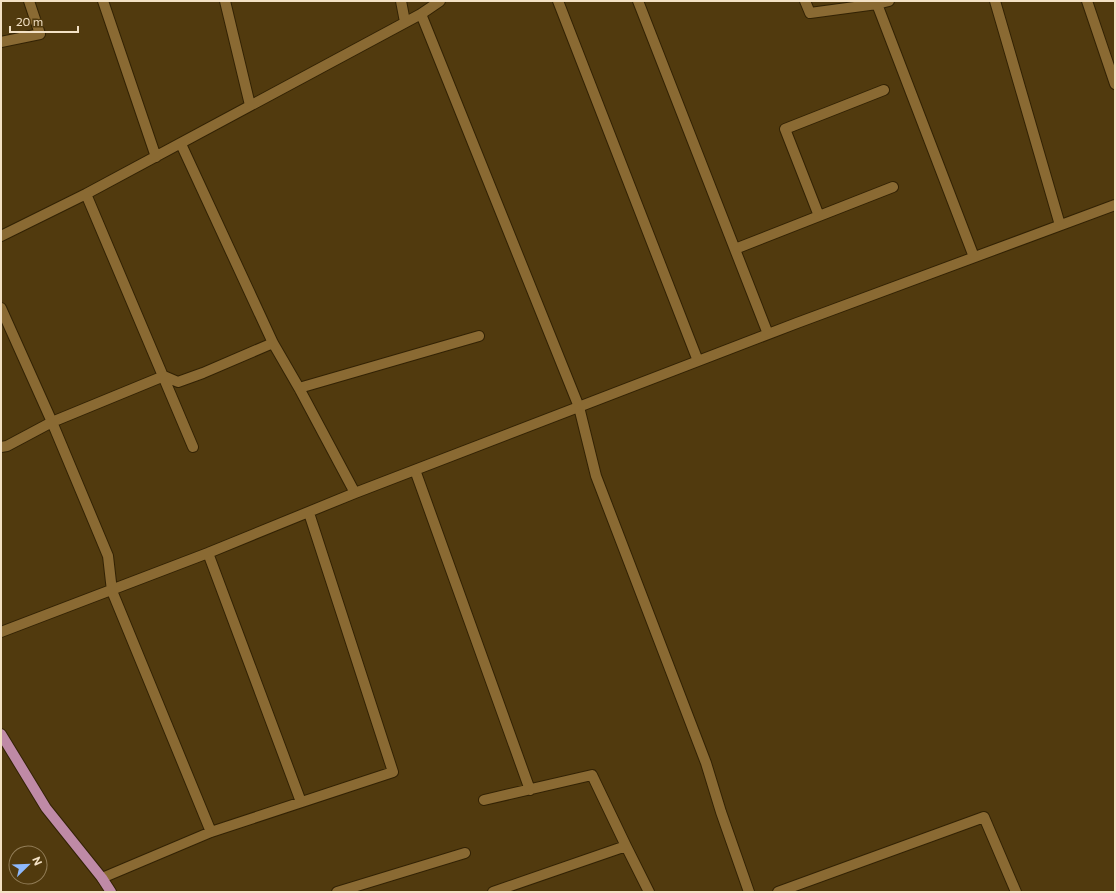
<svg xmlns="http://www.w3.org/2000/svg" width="1116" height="893" font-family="Commissioner,sans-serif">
<rect width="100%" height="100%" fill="#513a0e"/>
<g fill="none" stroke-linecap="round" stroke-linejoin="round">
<defs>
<path id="minor" d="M103,1L156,157
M225,1L250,105
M401,1L405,22
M558,1L698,361
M638,1L768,334
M805,1L810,13L877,4L889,1
M995,1L1060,225
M1087,1L1115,84
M877,4L974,257
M421,14L579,407L596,476L706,763L721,812L749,892
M1,42L40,34L29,1
M181,144L273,343L299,388L355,493
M86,194L193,447
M819,216L785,129L884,90
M1,236L86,194L421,14L440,1
M735,249L893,187
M1,308L52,422L108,556L112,591L211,832
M299,388L479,336
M1,447L7,446L52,422L164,376L178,382L203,373L273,343
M415,470L530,790
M208,553L301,802
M1,632L208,553L355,493L797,323L1115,205
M484,800L592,775L626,846L649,892
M102,878L211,832L393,772L309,513
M337,892L465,853
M493,892L626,846
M778,892L984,817L1016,892"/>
<path id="major" d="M1,734L46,808L102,878L111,892"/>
</defs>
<use href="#minor" stroke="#322204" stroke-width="12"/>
<use href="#major" stroke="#322204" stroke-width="12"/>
<use href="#minor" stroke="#8a6a33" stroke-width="10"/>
<use href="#major" stroke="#bf8aa6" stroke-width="10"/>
</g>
<rect width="1116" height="893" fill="none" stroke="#f3e1c5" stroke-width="4"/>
<g transform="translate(28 865) rotate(67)"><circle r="19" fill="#513a0e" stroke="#927d57"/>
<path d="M0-3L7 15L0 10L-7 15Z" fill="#8eb9fc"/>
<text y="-6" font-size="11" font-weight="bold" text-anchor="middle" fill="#f3e1c5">N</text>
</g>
<path d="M10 26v6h68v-6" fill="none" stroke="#f3e1c5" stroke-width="2"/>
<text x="16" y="26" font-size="12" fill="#f3e1c5" stroke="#513a0e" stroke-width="3" paint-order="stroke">20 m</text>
</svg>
